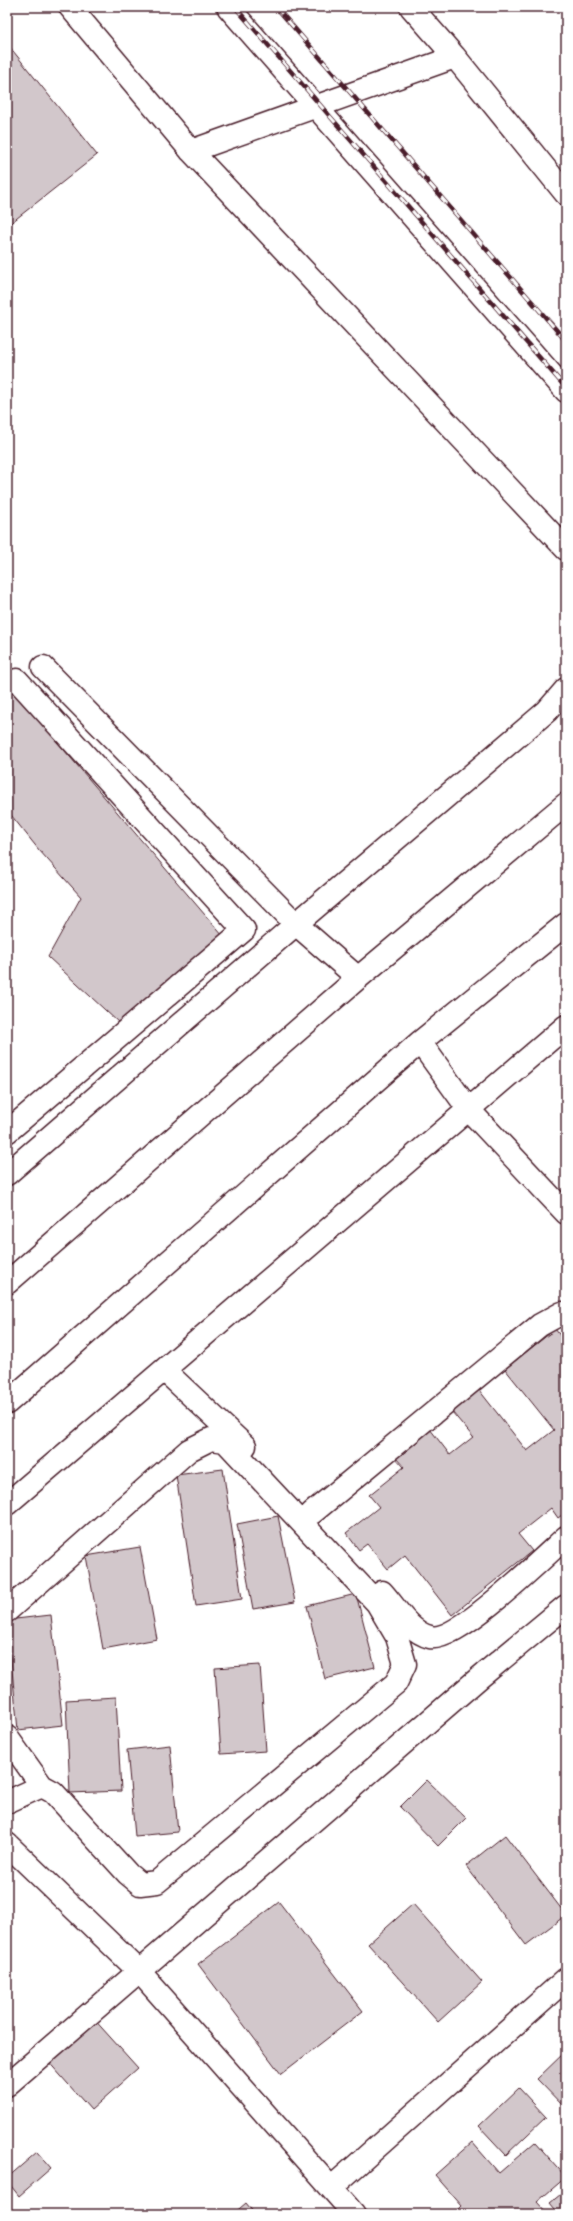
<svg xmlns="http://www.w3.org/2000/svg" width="573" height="2221" font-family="'Patrick Hand',sans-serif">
<rect width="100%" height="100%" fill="#fff"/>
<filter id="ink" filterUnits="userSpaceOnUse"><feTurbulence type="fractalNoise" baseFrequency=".025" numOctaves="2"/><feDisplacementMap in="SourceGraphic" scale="8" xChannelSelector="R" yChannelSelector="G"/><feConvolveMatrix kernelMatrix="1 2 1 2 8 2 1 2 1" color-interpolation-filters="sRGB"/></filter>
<g filter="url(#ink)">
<path fill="#d2c7cb" stroke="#4a1f2b" d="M9,46L97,155L7,226V49Z
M12,689L223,936L119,1023L48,957L81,897L39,850L7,810V694Z
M555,1329L566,1343V1512L558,1518L551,1508L518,1534L532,1551L452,1615L405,1555L388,1569L367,1544L359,1550L346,1533L379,1507L369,1495L404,1467L395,1457L430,1429L450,1455L473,1437L452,1412L479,1390L527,1451L554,1430L505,1369Z
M223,1469L242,1599L196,1606L176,1475Z
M278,1516L295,1602L253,1609L237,1524Z
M140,1547L157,1639L103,1649L86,1556Z
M356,1594L375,1667L325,1679L307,1606Z
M51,1615L63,1725L18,1730L7,1620Z
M260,1665L266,1751L221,1754L215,1668Z
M116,1697L121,1791L70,1793L66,1700Z
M170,1745L178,1832L135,1836L127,1750Z
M427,1780L466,1818L438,1846L400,1807Z
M505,1835L566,1915L526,1945L466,1866Z
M279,1902L363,2011L281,2074L198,1964Z
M413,1904L482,1982L438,2022L368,1944Z
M92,2017L138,2068L91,2110L46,2059Z
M566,2051V2109L537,2079Z
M519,2088L546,2117L506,2155L479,2126Z
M472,2142L499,2173L535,2142L566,2177L537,2202L548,2214H454L462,2206L435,2175Z
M37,2152L51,2168L19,2196L7,2181V2178Z
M566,2190V2214H559L550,2203Z
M246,2203L255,2214H233Z"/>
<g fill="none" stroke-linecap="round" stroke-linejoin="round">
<defs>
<path id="minor" d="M70,7L191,151L566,549
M228,7L566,391
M411,7L455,57L566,194
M191,151L455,57
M43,667L296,924L358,978
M7,682L17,680L244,930L7,1132
M420,1042L469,1110L566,1213
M7,1174L296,924L547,711L566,689
M7,1283L358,978L566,804
M164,1370L245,1446
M7,1403L420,1042L566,924
M7,1504L566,1026
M312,1513L540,1325L562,1313L566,1315
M382,1592C396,1607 409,1632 430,1637C456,1643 545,1556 566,1537
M7,1611L189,1450L211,1439L225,1441L377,1603L397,1637L405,1664L396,1683L157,1882L140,1884L128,1874L53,1792L42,1786L7,1737
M7,1802L42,1786
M7,1844L139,1971L354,2214
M7,2085L479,1678L566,1606
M331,2188L566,1979"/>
</defs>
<use href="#minor" stroke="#4a1f2b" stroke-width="25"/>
<use href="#minor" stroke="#fff" stroke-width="22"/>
<defs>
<path id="rail" d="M235,7L566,388
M276,7L566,341"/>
</defs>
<use href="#rail" stroke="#4a1f2b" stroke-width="4.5"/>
<use href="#rail" stroke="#fff" stroke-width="3" stroke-dasharray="9" stroke-linecap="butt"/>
</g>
</g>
<rect width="573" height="2221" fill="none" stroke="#fff" stroke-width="24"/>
<rect x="12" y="12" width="549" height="2197" fill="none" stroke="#4a1f2b" stroke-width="1.5" filter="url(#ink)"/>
</svg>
